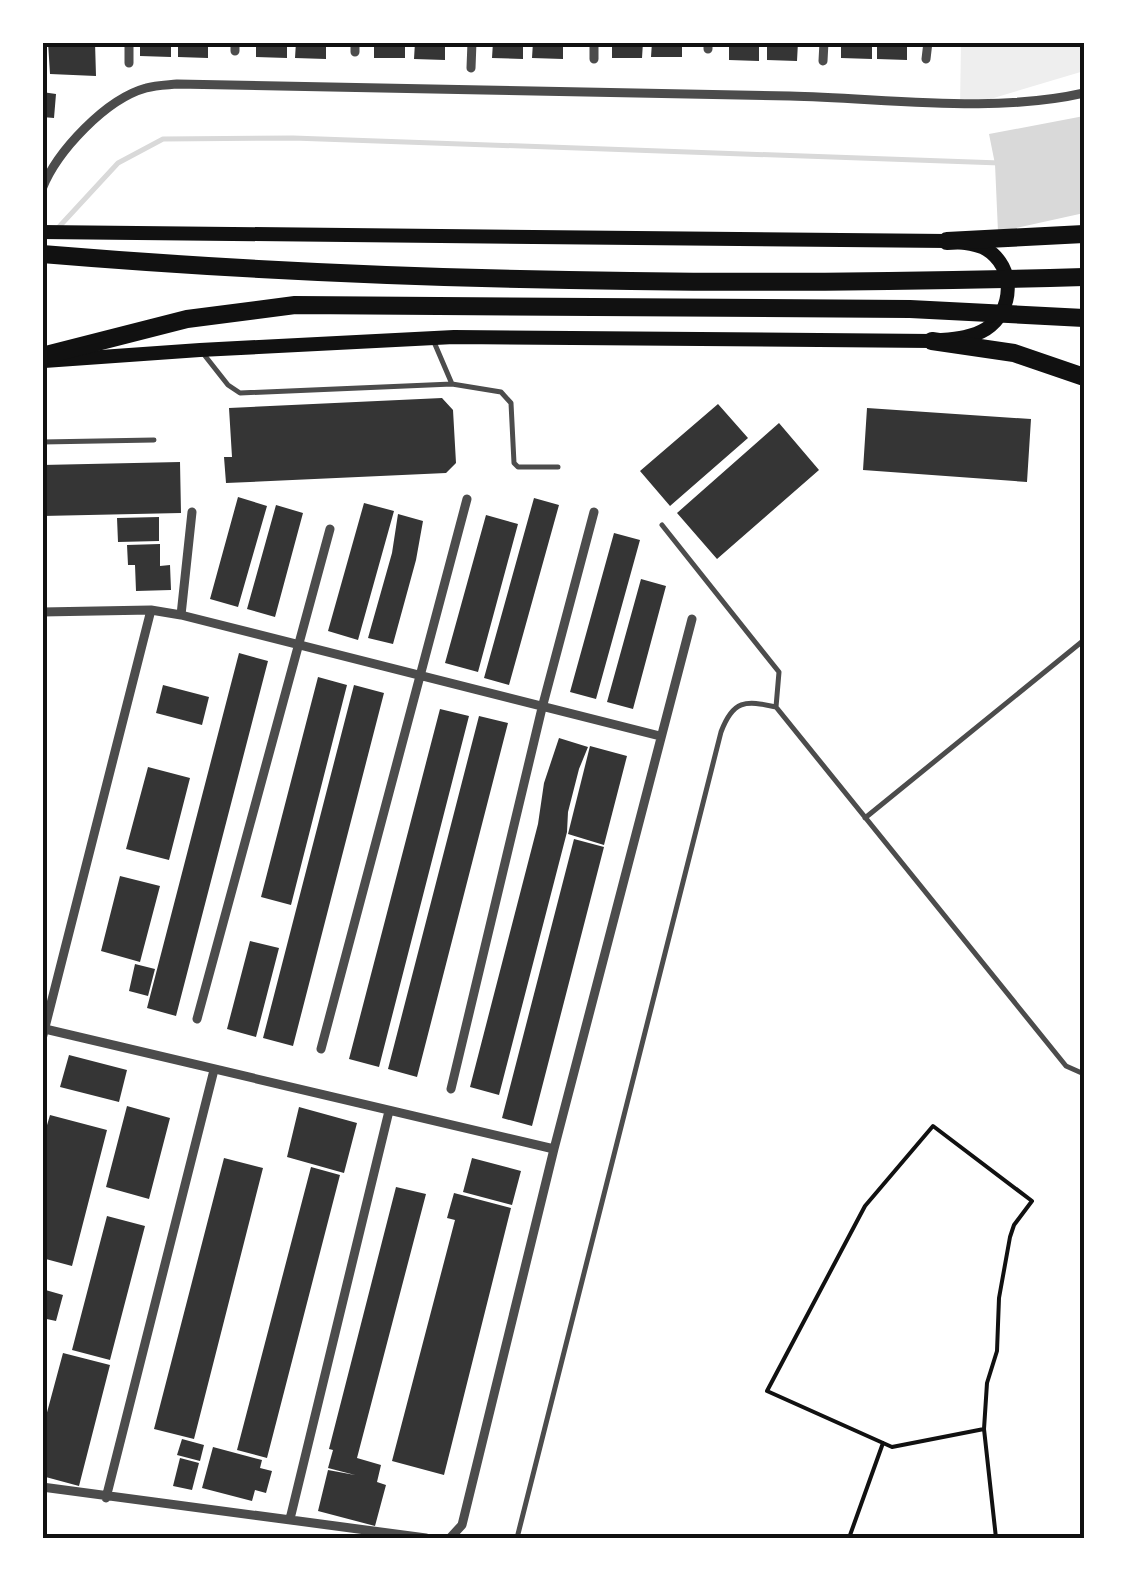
<svg xmlns="http://www.w3.org/2000/svg" width="1127" height="1581" font-family="'Public Sans',sans-serif">
<rect width="100%" height="100%" fill="#fff"/>
<path fill="#eee" d="M961,43H1084V71L960,108Z"/>
<path fill="#d9d9d9" d="M1084,116V213L998,232L995,164L989,134Z"/>
<g fill="none" stroke-linecap="round" stroke-linejoin="round">
<path stroke="#d9d9d9" stroke-width="5" d="M57,229L118,163L163,139L293,138L1000,163"/>
</g>
<path fill="#353535" d="M48,42H95L96,76L50,74Z
M140,42H171V57L140,56Z
M178,42H208V58L178,57Z
M256,42H287V58L256,57Z
M296,42H326V59L295,58Z
M374,42H405V58H374Z
M415,42H445V60L414,59Z
M493,42H523V59L492,58Z
M533,42H563V59L532,58Z
M612,42H643L642,58H612Z
M652,42H682V57H651Z
M729,42H759V61L729,60Z
M767,42H798L797,61L767,60Z
M841,42H872V59L841,58Z
M877,42H907V60L877,59Z
M42,92L56,94L54,118L42,117Z
M442,398L453,410L456,463L446,473L226,483L224,457H232L229,408Z
M718,404L748,438L670,506L640,471Z
M867,408L1031,419L1027,482L863,470Z
M779,423L819,470L717,559L677,513Z
M180,462L181,513L42,516V465Z
M238,497L267,506L238,607L210,599Z
M534,498L559,505L509,685L484,678Z
M364,503L394,511L358,640L328,631Z
M276,505L303,513L275,617L247,609Z
M398,514L423,521L416,560L393,644L368,638L392,553Z
M486,515L518,524L478,672L445,663Z
M159,517V541L118,542L117,518Z
M614,533L640,540L596,699L570,692Z
M160,544V566L170,565L171,590L136,591L135,565H128L127,545Z
M641,579L666,586L633,709L607,702Z
M239,653L268,661L176,1016L147,1008Z
M318,677L347,685L291,905L261,897Z
M163,685L209,697L202,725L156,713Z
M354,685L384,693L293,1046L263,1038Z
M440,709L469,716L379,1067L349,1059Z
M479,716L508,723L417,1077L388,1069Z
M559,738L588,747L579,769L568,812L567,832L499,1095L470,1087L538,824L544,783Z
M590,746L627,756L604,845L568,834Z
M148,767L190,778L169,860L126,849Z
M574,839L604,847L532,1126L502,1118Z
M120,876L160,886L140,962L101,951Z
M250,941L279,948L256,1037L227,1029Z
M135,964L155,969L148,996L129,991Z
M69,1055L127,1070L119,1102L60,1087Z
M127,1106L170,1118L149,1199L106,1187Z
M299,1107L357,1123L344,1173L287,1157Z
M50,1115L107,1130L72,1266L42,1258V1142Z
M224,1158L263,1168L194,1439L154,1429Z
M472,1158L521,1171L512,1205L463,1192Z
M311,1167L340,1175L267,1458L237,1450Z
M396,1187L426,1194L357,1458L381,1465L377,1482L386,1485L375,1526L318,1511L328,1470L355,1475L328,1468L333,1450L329,1449Z
M454,1193L511,1208L444,1475L392,1461L455,1220L447,1218Z
M107,1216L145,1226L110,1360L72,1350Z
M42,1289L63,1295L56,1321L42,1318Z
M63,1353L110,1365L79,1486L42,1476V1431Z
M182,1439L204,1445L200,1461L177,1455Z
M213,1447L262,1460L260,1468L272,1471L266,1493L255,1490L252,1501L202,1488Z
M180,1458L199,1463L192,1490L173,1486Z"/>
<g fill="none" stroke-linecap="round" stroke-linejoin="round">
<path stroke="#111" stroke-width="4" d="M933,1126L1032,1201L1014,1225L1010,1237L999,1298L997,1351L987,1383L984,1429L892,1447L767,1391L865,1206Z
M984,1429L996,1538
M849,1538L883,1443"/>
<path stroke="#4c4c4c" stroke-width="5" d="M434,342L452,384L501,392L511,403L514,463L518,467H558
M202,352L228,385L240,393L452,384
M42,442L154,440
M662,525L779,672L776,707L1066,1066L1084,1074
M865,818L1084,640
M517,1538L721,732C733,700 745,700 776,707"/>
<path stroke="#4c4c4c" stroke-width="9" d="M129,42V63
M708,49V42
M235,51V42
M355,52V42
M594,59V42
M926,59L928,42
M823,61L824,42
M471,68L472,42
M42,189C57,151 106,99 146,88C156,85 167,85 177,84C381,88 586,92 790,96C885,98 992,114 1084,93
M42,612L151,610L181,615L660,736
M181,615L192,512
M197,1019L330,529
M45,1029L554,1149
M42,1039L151,610
M321,1049L467,499
M451,1089L542,708L594,512
M42,1487L426,1538
M106,1498L214,1070
M290,1519L389,1111
M450,1538L462,1525L554,1149L692,619"/>
<path stroke="#111" stroke-width="14" d="M42,232L947,241C960,242 975,243 986,249C1016,267 1014,311 986,329C970,339 950,339 932,341L454,337L200,350L44,361"/>
<path stroke="#111" stroke-width="18" d="M947,241L1084,234
M42,254C388,283 738,287 1084,277
M932,341L1014,353L1084,377
M42,356L187,319L295,305L910,309L1084,318"/>
</g>
<rect width="1127" height="1581" fill="none" stroke="#ffffff" stroke-width="90"/>
<rect x="45" y="45" width="1037" height="1491" fill="none" stroke="#111" stroke-width="4"/>
</svg>
